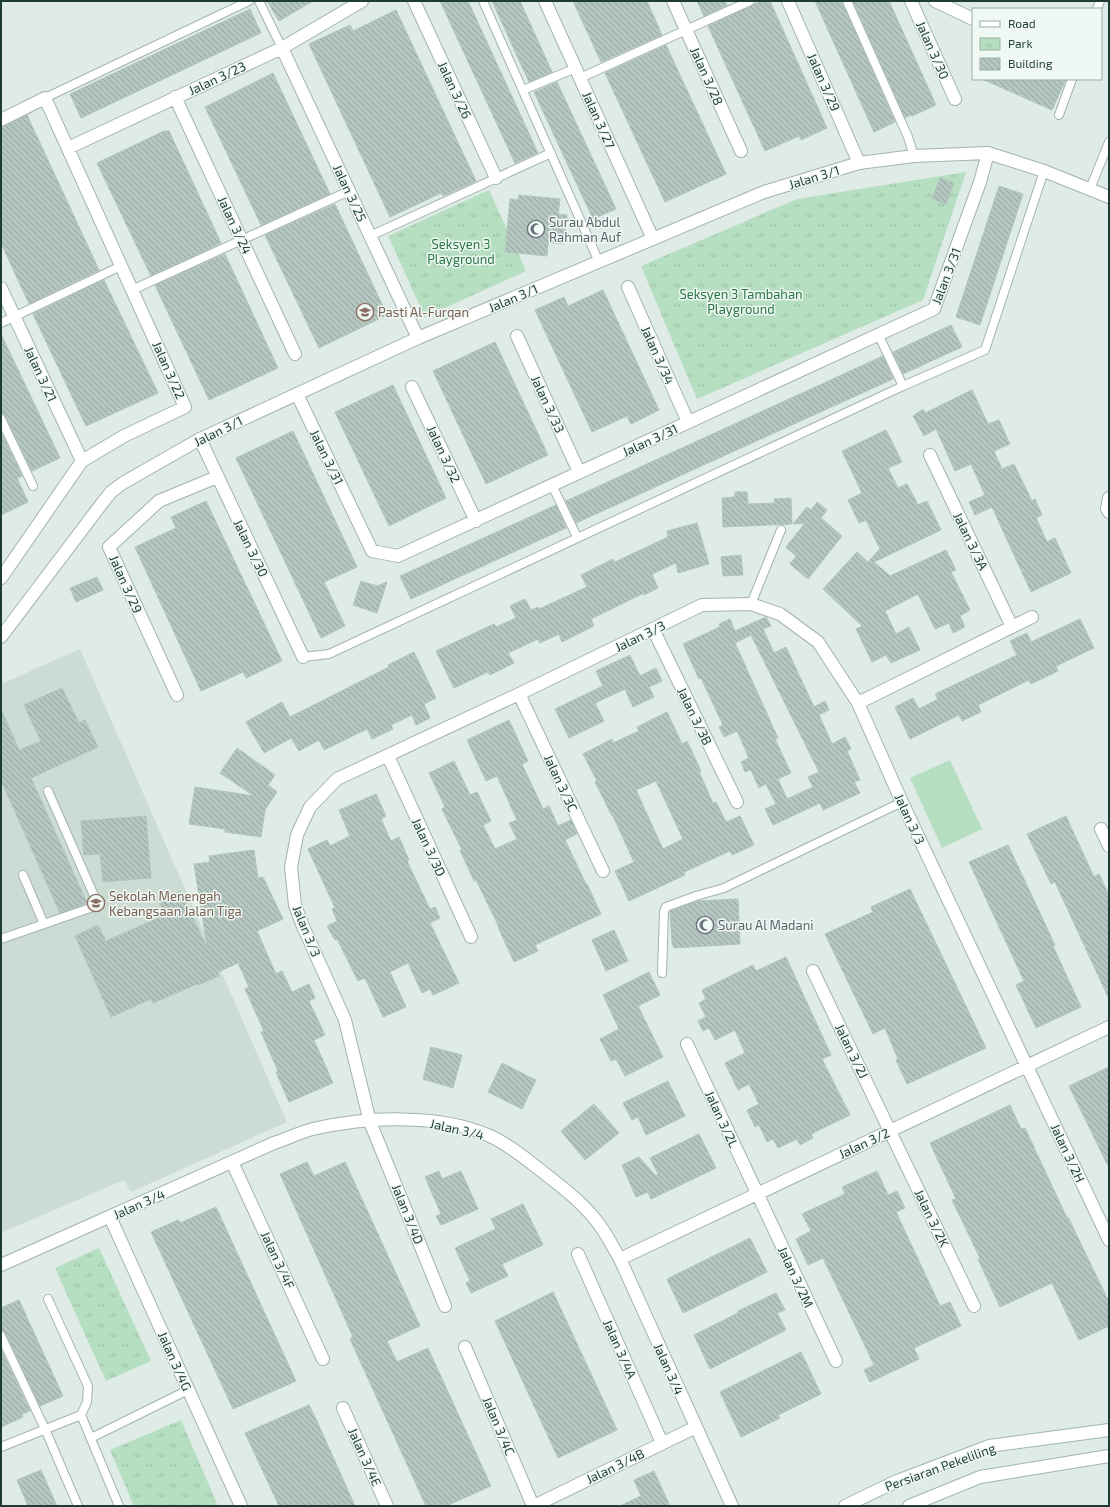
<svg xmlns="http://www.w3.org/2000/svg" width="1110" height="1507" font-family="'Exo 2',sans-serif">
<defs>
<pattern id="park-tufts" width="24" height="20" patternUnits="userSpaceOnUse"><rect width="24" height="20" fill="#b6dec1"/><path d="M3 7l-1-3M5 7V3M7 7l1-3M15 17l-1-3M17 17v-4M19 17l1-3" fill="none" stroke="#9cbfa6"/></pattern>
<pattern id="building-back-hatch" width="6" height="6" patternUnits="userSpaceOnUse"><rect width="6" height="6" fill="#b4c6bf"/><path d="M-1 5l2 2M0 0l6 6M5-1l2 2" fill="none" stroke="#92a29c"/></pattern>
</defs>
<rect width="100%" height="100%" fill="#dfebe6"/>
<path fill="#cddbd5" d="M80,649L287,1122L131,1192L124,1180L1,1233V684Z"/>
<path fill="#b6dec1" d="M950,760L982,829L942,848L910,778Z"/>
<path fill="url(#park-tufts)" d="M966,172L923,300L697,399L641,266L797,199Z
M489,190L526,271L425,317L388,236Z
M99,1248L151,1361L106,1381L55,1268Z
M181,1420L218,1506H134L110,1450Z"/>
<path fill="url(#building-back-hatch)" stroke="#b1c5bd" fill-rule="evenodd" d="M267,1H313L279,21Z
M440,1H468L538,153L515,163Z
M492,1H520L552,72L529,82Z
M573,1H647L662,35L601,62Z
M697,1H725L727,5L704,16Z
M761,1H770L827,128L801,140L799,136L765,151L708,26Z
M815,1H842L895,122L874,132Z
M853,1H889L936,105L912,116L911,115L905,118Z
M250,9L261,33L81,118L70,94Z
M396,10L476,181L443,196L441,193L390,217L309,44L350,25L353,31Z
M666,45L726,174L665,202L605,73Z
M273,73L330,194L261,225L205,107Z
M982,79H1066L1052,110Z
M557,82L616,209L593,219L534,92Z
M27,115L99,270L29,304L1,243V127Z
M164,131H169L221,243L151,276L97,163Z
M940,178L954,183L946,204L932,199Z
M999,186L1023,194L980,325L956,317Z
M519,195L560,199L558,214L567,215L564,244L548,243L547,256L505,252L510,199L518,200Z
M335,204L387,315L319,348L265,235Z
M225,254L278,368L209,400L155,285Z
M104,280L158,393L86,426L33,314Z
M603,290L659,410L631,424L627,416L592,432L535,310L564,297L568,306Z
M951,325L962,347L903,374L893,352Z
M1,334L60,458L32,471L6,417L1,414Z
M495,342L548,455L486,484L433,371Z
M883,356L893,379L576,523L566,501Z
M393,385L446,498L389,526L335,412Z
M972,390L988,424L999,420L1010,444L994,451L1002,469L1014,464L1032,501L1035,499L1042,515L1036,518L1047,542L1055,538L1071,573L1031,592L992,507L975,515L969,502L985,495L971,464L955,471L936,429L924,436L913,416L923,409L925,413Z
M886,430L902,462L888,468L898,488L907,484L918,505L927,501L941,530L874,562L890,576L946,550L956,570L951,572L970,610L960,616L965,627L953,633L949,623L935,629L918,594L885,611L896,634L909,627L920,650L891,663L886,655L872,662L856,629L862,626L823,589L857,552L868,562L880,549L866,520L859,523L848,500L862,493L842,451Z
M293,431L357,567L324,582L345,626L321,638L236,458Z
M1,432L22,476L17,478L28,502L1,515Z
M735,492H747L748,504L775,503L774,499L791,498L792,524L723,527L722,498L735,497Z
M206,501L282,661L246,678L243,672L201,691L135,547L176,528L171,517Z
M817,502L827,510L821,518L842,536L808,579L790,564L796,556L786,547L805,523L793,524L807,507L811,510Z
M556,505L566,528L411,599L400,576Z
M697,523L709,564L678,573L676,563L652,574L658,588L644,595V593L591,619L594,626L562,642L559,634L540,643L538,639L508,653L514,663L490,675L488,672L454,688L436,651L494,624L496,627L516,618L510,606L525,599L531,610L538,607L539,609L587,587L581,575L613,559L615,562L668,537L667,531Z
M741,555L743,575L723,576L721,557Z
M97,577L103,590L76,602L70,588Z
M361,581L377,586L387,582L377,613L353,605Z
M766,617L771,626L763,629L774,653L786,647L814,707L825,701L829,710L819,715L832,744L845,737L851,749L847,751L860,780L854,782L860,793L823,810L820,803L773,825L765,809L776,804L766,784L759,788L751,770L745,772L741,762L749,758L737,731L724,737L719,727L723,725L701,678L699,679L683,644L720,627L719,624L730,619L735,631ZM751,635L819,772L808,777L813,787L787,799L778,779L791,773L775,739L778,738L735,643Z
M1080,619L1094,648L1056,666L1058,671L1031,684L1029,680L978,705L981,712L962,721L959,715L910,739L895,707L913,698L919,709L938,699L935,694L1017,655L1010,641L1027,633L1031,642Z
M414,652L436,698L424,704L430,718L416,725L412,715L391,725L393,729L372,739L367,729L324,750L319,740L299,751L291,738L264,753L246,722L282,702L290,717L389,667L388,665Z
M630,655L640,676L656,668L662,681L649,687L654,697L633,707L625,689L595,703L604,721L569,738L555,709L603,686L596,671Z
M62,688L79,723L85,720L98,747L31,778L87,903L60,913L1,780V709L19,750L41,741L24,705Z
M667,712L682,744L687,741L701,771L699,772L713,803L716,802L726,822L740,816L754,845L732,855L730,851L684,872L685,875L629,901L615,871L634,862L613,816H612L595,782L597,781L583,754L612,739L613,743L639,731L637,727ZM656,781L683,839L663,849L636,790Z
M509,720L528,761L522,764L543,809L549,806L558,826L571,820L577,834L565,840L586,884H587L601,914L535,945L538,951L514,962L498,927H499L476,880L474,881L460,850H462L442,809L445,807L429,773L454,761L470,795L477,792L491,821L483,825L495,849L517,839L509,823L517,820L497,776L486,781L467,740Z
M237,748L275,775L268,785L277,792L265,810L261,837L225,832V829L189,824L195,787L254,796L220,773Z
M376,794L386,816L381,819L391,841L399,837L409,860L407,861L430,909L435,907L440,918L430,923L459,983L433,995L430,989L422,993L408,963L390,972L406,1007L383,1017L365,978L358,981L337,939L335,940L327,926L337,921L332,909L335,908L308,849L327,840L330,846L350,836L339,810Z
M146,816L151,878L103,882L100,854L84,855L81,821Z
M1066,816L1094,877L1099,874L1109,895V999L1055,882L1051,884L1027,834Z
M1008,845L1055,945L1053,946L1081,1007L1036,1028L1016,985L1024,981L969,862Z
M254,850L258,878L263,877L283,919L257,931L276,974L282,971L292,992L309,984L315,998L309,1001L325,1035L314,1040L333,1083L289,1102L276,1072L278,1071L261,1032L264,1031L245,989L249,987L238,963L218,972L219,976L198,985L197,984L153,1003L151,999L111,1017L75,936L98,925L106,941L165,915L159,901L180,891L207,947L194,864L210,862L209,856Z
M910,889L986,1048L907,1084L896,1060L898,1059L885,1028L873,1034L825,934L873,912L871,907Z
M738,899L740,944L674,948L672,943L670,911L698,901Z
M614,930L628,961L606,971L592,940Z
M786,957L831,1055L822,1059L850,1115L811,1134L813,1138L800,1145L797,1139L778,1148L773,1139L767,1142L759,1125L755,1127L747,1110L759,1104L749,1084L738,1090L725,1063L745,1053L735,1030L715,1040L709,1028L703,1031L698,1021L706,1017L699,1003L706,999L702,990L753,965L756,971Z
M649,972L660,995L638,1006L663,1057L625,1076L616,1059L611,1061L600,1039L619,1029L603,995Z
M431,1047L462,1055L453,1088L423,1079Z
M502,1063L536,1080L522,1109L488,1092Z
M1109,1067V1168L1069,1086Z
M668,1081L685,1116L646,1135L638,1117L632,1120L623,1103Z
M594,1104L619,1133L585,1160L561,1131Z
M1010,1105L1021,1129L1025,1128L1067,1218L1068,1217L1109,1302V1326L1079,1340L1052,1283L1000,1307L978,1259L980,1258L952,1200L956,1199L930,1143Z
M699,1134L716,1168L651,1199L648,1192L636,1197L622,1165L639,1157L656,1176L658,1174L650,1158Z
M307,1162L314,1176L345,1162L420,1326L387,1341L397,1362L428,1348L491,1486L446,1506H426L350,1339L353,1337L280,1174Z
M439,1171L442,1179L461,1171L478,1209L441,1225L436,1216L441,1214L425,1177Z
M877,1171L888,1195L897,1191L905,1208L896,1212L940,1306L950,1302L961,1326L914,1348L919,1359L870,1382L864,1370L874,1365L823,1258L808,1265L796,1239L811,1231L802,1214L845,1194L842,1187Z
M523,1204L543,1245L502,1264L508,1276L471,1293L466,1283L470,1281L455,1248L496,1229L491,1219Z
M216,1207L296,1381L233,1409L151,1232L178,1220L180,1223Z
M750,1238L767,1272L683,1313L667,1279Z
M553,1292L617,1430L558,1458L495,1321Z
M776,1293L785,1310L777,1313L786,1330L710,1369L694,1335L738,1313V1311Z
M19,1300L63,1396L40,1406L6,1334L1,1331V1308Z
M1,1349L30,1411L22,1414L23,1417L1,1427Z
M801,1352L821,1394L778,1415L780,1418L741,1437L720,1392Z
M309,1405L316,1419L355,1506H279L245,1433Z
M41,1470L57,1506H28L17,1480Z
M654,1471L670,1506H620L641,1496L634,1480Z"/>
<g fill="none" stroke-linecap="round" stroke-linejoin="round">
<defs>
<path id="service" d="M259,1L282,48
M483,1L599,262
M847,1L908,137L914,156
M1097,9L1100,1
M580,78L750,1
M523,90L576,68
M45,98L249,1
M1059,115L1072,79
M1090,189L1109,142
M370,236L551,153
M132,290L349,191
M1,323L121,266
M878,334L903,386
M1,419L33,486
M552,485L577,537
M751,604L781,530
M303,657L329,654L903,386L985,350L1044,171
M23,875L44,924
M1,939L93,907L96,904V900L48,791
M662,973L664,911L666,907L696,896L724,888L902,802
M48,1299L88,1386L87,1402L81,1415L119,1506
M1,1336L45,1429L78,1506
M91,1438L188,1390
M1,1447L81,1415"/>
<path id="minor" d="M414,1L496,178
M545,1L653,239
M673,1L741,151
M788,1L859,163
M911,1L955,99
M935,1L973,19
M282,48L418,338
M175,97L295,354
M1,120L45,98L185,407L124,436L82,461L1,578
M68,148L282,48L362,1
M628,287L688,422
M1,288L82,461
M517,336L579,472
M412,387L476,521
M297,394L372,551L398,556L934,309L980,182L988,153
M200,439L303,657
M930,455L1012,627
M1109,498L1107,509L1109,512
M653,629L737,802
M519,694L603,871
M177,695L109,547L159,501L217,477
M858,703L1032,617
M388,756L471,937
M1101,829L1109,846
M813,971L974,1306
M687,1044L836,1361
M232,1162L323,1359
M110,1217L241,1506
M578,1254L662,1443
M620,1259L1109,1027
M445,1306L370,1122L345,1020L302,924L295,905L291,867L297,835L310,807L337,779L519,694L702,605L751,604L780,614L818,642L858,703L902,802L1109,1240
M465,1347L533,1506
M343,1408L387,1506
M534,1506L696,1427"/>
<path id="tertiary" d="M1,637L103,502L111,492L123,483L200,439L418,338L764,192L859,163L914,156L988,153L1044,171L1109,197
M1,1265L274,1143C287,1139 300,1132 313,1129C366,1117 439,1113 490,1136C510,1145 527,1160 544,1173C566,1190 588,1207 603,1230C609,1239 614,1249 620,1259L732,1506"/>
<path id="secondary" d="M845,1506L897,1481L989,1446L1109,1430
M909,1506L980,1477L1109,1456"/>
</defs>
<use href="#service" stroke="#a2b3ad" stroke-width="10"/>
<use href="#minor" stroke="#a2b3ad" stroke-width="14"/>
<use href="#tertiary" stroke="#a2b3ad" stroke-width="14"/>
<use href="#secondary" stroke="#9db7ae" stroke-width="14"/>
<use href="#service" stroke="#fff" stroke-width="8"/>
<use href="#minor" stroke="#fff" stroke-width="12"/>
<use href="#tertiary" stroke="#fff" stroke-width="12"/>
<use href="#secondary" stroke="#fff" stroke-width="12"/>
</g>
<defs>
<symbol id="mosque-ring" viewBox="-11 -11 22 22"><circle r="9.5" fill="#eff8f3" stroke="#6b7280" stroke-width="1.5"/><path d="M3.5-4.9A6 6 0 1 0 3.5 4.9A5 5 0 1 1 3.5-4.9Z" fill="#6b7280"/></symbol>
<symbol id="school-ring" viewBox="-11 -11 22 22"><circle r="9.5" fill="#eff8f3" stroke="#8d6e63" stroke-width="1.5"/><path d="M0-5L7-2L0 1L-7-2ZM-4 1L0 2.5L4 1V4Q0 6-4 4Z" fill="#8d6e63"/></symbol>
</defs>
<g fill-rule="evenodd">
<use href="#mosque-ring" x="526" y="219" width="20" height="20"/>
<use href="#school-ring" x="355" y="302" width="20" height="20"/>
<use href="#school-ring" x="86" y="893" width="20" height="20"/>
<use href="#mosque-ring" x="695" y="915" width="20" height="20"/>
</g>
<g text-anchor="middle" stroke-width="3" stroke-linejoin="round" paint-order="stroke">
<g font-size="13" fill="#1f3c34" stroke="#eff8f3">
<text transform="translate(933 50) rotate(66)" y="5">Jalan 3/30</text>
<text transform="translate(707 76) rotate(66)" y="5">Jalan 3/28</text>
<text transform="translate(217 78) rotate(-25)" y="5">Jalan 3/23</text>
<text transform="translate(824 82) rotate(66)" y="5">Jalan 3/29</text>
<text transform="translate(455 90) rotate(65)" y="5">Jalan 3/26</text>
<text transform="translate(599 120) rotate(66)" y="5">Jalan 3/27</text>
<text transform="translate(814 177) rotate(-17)" y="5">Jalan 3/1</text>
<text transform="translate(350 193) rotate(65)" y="5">Jalan 3/25</text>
<text transform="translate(235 225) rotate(65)" y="5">Jalan 3/24</text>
<text transform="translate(946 276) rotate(-69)" y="5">Jalan 3/31</text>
<text transform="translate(513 298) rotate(-23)" y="5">Jalan 3/1</text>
<text transform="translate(658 355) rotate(66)" y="5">Jalan 3/34</text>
<text transform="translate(169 370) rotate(66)" y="5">Jalan 3/22</text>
<text transform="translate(41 374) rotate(65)" y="5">Jalan 3/21</text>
<text transform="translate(548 404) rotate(65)" y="5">Jalan 3/33</text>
<text transform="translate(218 431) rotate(-26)" y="5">Jalan 3/1</text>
<text transform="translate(650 440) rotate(-25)" y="5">Jalan 3/31</text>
<text transform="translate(444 454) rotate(65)" y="5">Jalan 3/32</text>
<text transform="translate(327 457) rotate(64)" y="5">Jalan 3/31</text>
<text transform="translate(971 541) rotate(64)" y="5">Jalan 3/3A</text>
<text transform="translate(251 548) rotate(64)" y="5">Jalan 3/30</text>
<text transform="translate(126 584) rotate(66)" y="5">Jalan 3/29</text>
<text transform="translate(640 636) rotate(-26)" y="5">Jalan 3/3</text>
<text transform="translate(695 716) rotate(64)" y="5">Jalan 3/3B</text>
<text transform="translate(561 783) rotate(65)" y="5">Jalan 3/3C</text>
<text transform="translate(910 819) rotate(65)" y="5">Jalan 3/3</text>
<text transform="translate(429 847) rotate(65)" y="5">Jalan 3/3D</text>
<text transform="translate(307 931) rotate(68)" y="5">Jalan 3/3</text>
<text transform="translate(852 1051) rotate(64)" y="5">Jalan 3/2J</text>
<text transform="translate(722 1119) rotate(65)" y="5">Jalan 3/2L</text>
<text transform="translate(457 1129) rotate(13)" y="5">Jalan 3/4</text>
<text transform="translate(864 1143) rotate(-25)" y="5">Jalan 3/2</text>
<text transform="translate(1068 1153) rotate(65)" y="5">Jalan 3/2H</text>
<text transform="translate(139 1204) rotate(-24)" y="5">Jalan 3/4</text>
<text transform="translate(408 1214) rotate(68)" y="5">Jalan 3/4D</text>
<text transform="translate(932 1218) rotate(64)" y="5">Jalan 3/2K</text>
<text transform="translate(278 1260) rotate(65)" y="5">Jalan 3/4F</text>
<text transform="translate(796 1277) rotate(65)" y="5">Jalan 3/2M</text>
<text transform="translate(620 1349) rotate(66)" y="5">Jalan 3/4A</text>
<text transform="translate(175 1361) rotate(66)" y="5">Jalan 3/4G</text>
<text transform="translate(669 1369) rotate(66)" y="5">Jalan 3/4</text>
<text transform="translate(499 1426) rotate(67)" y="5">Jalan 3/4C</text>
<text transform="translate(365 1457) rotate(66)" y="5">Jalan 3/4E</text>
<text transform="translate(615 1466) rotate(-26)" y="5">Jalan 3/4B</text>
<text transform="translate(940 1467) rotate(-20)" y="5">Persiaran Pekeliling</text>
</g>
<g font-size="13" fill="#5b616d" stroke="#eff8f3" text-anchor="start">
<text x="549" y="227">Surau Abdul<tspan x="549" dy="15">Rahman Auf</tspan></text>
<text x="718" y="930">Surau Al Madani</text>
</g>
<g font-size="13" fill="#277545" stroke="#eff8f3">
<text x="461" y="249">Seksyen 3<tspan x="461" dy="15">Playground</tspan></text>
<text x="741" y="299">Seksyen 3 Tambahan<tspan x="741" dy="15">Playground</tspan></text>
</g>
<g font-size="13" fill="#785e54" stroke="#eff8f3" text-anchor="start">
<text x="378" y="317">Pasti Al-Furqan</text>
<text x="109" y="901">Sekolah Menengah<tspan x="109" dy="15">Kebangsaan Jalan Tiga</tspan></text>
</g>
</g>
<rect width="1110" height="1507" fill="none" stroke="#1f3c34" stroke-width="4"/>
<rect x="972" y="8" width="130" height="72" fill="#eff8f3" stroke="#9cada7"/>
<rect x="980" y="21" width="20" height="6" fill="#ffffff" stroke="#9cada7"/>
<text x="1008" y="28" font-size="12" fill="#1f3c34">Road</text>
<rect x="980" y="38" width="20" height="12" fill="url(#park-tufts)" stroke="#9cada7"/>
<text x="1008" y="48" font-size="12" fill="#1f3c34">Park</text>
<rect x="980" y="58" width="20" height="12" fill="url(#building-back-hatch)" stroke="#9cada7"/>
<text x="1008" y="68" font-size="12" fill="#1f3c34">Building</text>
</svg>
